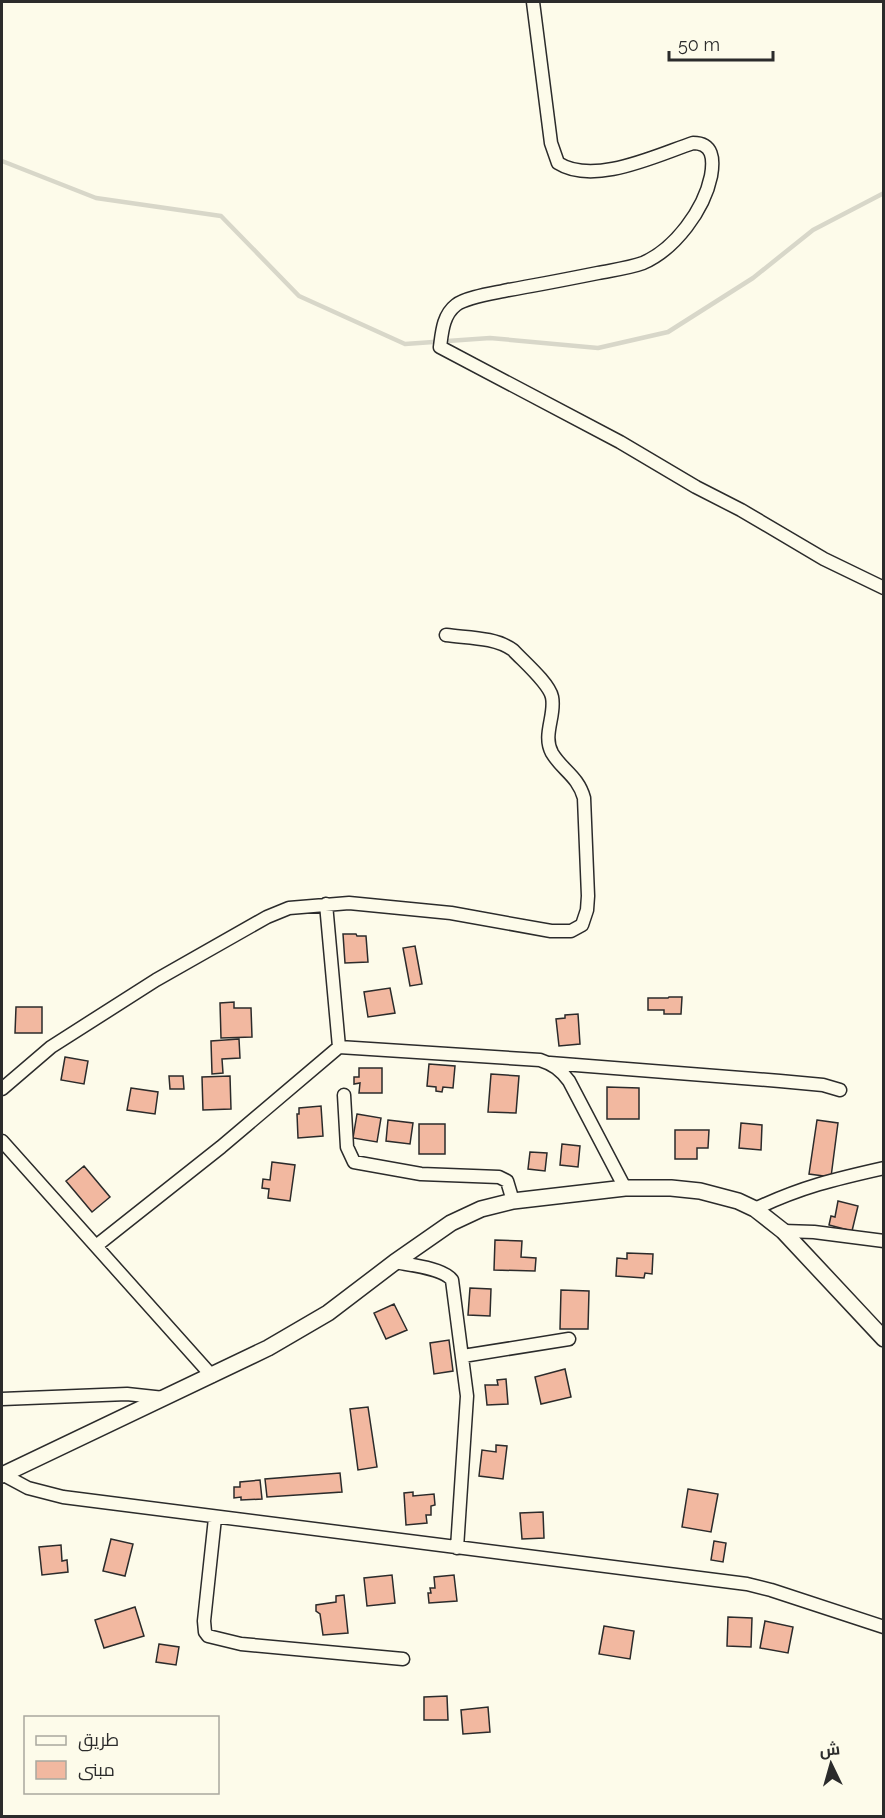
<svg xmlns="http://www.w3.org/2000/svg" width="885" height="1818" font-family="Raleway,Cairo,sans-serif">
<rect width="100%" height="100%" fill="#fdfbea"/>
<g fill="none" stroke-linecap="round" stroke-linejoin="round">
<path stroke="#d8d7c9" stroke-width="4.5" d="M2,161L96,198L221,216L299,296L405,344L490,338L598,348L668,332L753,278L813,230L884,193"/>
</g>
<path fill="#f2b8a0" stroke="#2b2b2b" stroke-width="1.5" d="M343,934H356L357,936H366L368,962L345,963Z
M415,946L422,984L410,986L403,948Z
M390,988L395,1013L368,1017L364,992Z
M669,997H682L681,1014H664V1010H648V998H668Z
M234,1002V1008H251L252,1037L221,1038L220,1003Z
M16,1007H42V1033H15Z
M578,1014L580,1044L559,1046L556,1019L565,1018V1015Z
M239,1039L240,1058L222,1059L223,1073L212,1074L211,1041Z
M65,1057L88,1061L84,1084L61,1080Z
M429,1064L455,1066L453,1088L443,1087L442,1092L436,1091V1087L427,1086Z
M359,1068H382V1093H359L360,1083L354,1084V1077H359Z
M491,1074L519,1076L516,1113L488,1112Z
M169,1076H183L184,1089H170Z
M230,1076L231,1109L203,1110L202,1077Z
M607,1087L639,1088V1119H607Z
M131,1088L158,1092L155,1114L127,1110Z
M321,1106L323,1136L298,1138L297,1114H299V1108Z
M357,1114L381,1118L377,1142L353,1138Z
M388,1120L413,1123L410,1144L386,1141Z
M817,1120L838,1123L831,1177L809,1174Z
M741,1123L762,1125L761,1150L739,1148Z
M419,1124H445V1154H419Z
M675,1130H709L708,1148H697V1159H675Z
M562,1144L580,1146L578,1167L560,1165Z
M530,1152L547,1153L545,1171L528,1169Z
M272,1162L295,1165L290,1201L268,1198L269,1189L262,1188L263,1179L270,1180Z
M84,1166L110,1197L92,1212L66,1181Z
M838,1201L858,1206L852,1231L829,1225L831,1216L835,1217Z
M495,1240L522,1241L521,1257L536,1258L535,1271L494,1270Z
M627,1253L653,1254L652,1274L645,1273L644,1278L616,1276L617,1258L627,1259Z
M470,1288L491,1289L490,1316L468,1315Z
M561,1290L589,1291L588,1329H560Z
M394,1304L407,1330L386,1339L374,1313Z
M449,1340L453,1371L434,1374L430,1343Z
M565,1369L571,1397L541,1404L535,1377Z
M506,1379L508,1404L487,1405L485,1385H498L497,1380Z
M368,1407L377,1467L358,1470L350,1409Z
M496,1445L507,1446L503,1479L479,1476L482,1450L496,1452Z
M340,1473L342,1492L267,1497L265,1479Z
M260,1480L262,1499L241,1500V1497L234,1498V1487H240V1482Z
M688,1489L718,1494L711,1532L682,1527Z
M413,1492V1496L434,1494L435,1505L431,1506V1515H426L427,1523L406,1525L404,1493Z
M543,1512L544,1538L522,1539L520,1513Z
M111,1539L133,1544L125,1576L103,1571Z
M714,1541L726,1543L723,1562L711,1560Z
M61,1545L62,1561L67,1560L68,1572L42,1575L39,1547Z
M392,1575L395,1603L367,1606L364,1578Z
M454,1575L457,1601L429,1603L428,1593H431L430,1588H435L434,1577Z
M344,1595L348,1633L323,1635L320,1614L316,1611V1605L336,1602V1596Z
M135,1607L144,1636L104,1648L95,1620Z
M728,1617L752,1618L751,1647L727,1646Z
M765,1621L793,1627L788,1653L760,1648Z
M604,1626L634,1631L630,1659L599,1654Z
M159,1644L179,1647L176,1665L156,1662Z
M447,1696L448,1720H424V1697Z
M488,1707L490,1732L463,1734L461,1710Z"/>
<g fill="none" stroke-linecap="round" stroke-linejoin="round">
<defs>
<path id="minor" d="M533,2L551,143L558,163C594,186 657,155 693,143C713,143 714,159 711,176C704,210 675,249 643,263C629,268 613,270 598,273C568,279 538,285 508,290C495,293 466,297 456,305C443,315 442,332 440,347L620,442L696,487L741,510L824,559L884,588
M326,904L339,1047
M550,1063L780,1081L823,1085L840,1090
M2,1089L51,1047L156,980L267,917L289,908L349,903L451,913L551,931H571L582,925L587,910L588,896L584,798C578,776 562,770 552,753C542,735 556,715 552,697C549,683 523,661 513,650C495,637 468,638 446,635
M344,1095L347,1147L354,1162L421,1174L499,1177L507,1181L513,1201
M2,1141L212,1376
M755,1209C801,1187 835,1179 884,1168
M783,1231L814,1232L884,1241
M96,1246L221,1147L339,1047L540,1060C553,1064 561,1070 569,1081L625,1188
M395,1262C410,1265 443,1268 452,1280L467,1396L457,1548
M463,1356L569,1339
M2,1399L127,1394L164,1398
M2,1474L28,1488L63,1497L747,1584L771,1590L884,1627
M215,1518L204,1621L205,1632L208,1636L241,1644L403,1659"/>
<path id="tertiary" d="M2,1475L268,1348L328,1313L395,1262L451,1223L481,1209L513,1201L625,1188H671L700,1191L738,1201L755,1209L783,1231L884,1339"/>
</defs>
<use href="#minor" stroke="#2b2b2b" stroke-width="15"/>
<use href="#tertiary" stroke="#2b2b2b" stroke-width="18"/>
<use href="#minor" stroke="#fdfbea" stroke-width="12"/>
<use href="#tertiary" stroke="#fdfbea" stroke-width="15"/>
</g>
<rect width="885" height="1818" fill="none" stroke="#2b2b2b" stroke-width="6"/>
<rect x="24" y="1716" width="195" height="78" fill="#fdfbea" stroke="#a9a89e" stroke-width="1.5"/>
<rect x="36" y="1736" width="30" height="9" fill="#fdfbea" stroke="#a9a89e" stroke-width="1.5"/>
<text x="78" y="1746" font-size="18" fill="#2b2b2b">طريق</text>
<rect x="36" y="1761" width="30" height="18" fill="#f2b8a0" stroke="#a9a89e" stroke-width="1.5"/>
<text x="78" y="1776" font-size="18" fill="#2b2b2b">مبنى</text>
<g transform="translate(831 1764) rotate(355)" stroke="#fdfbea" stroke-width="4.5" paint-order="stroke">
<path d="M0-4.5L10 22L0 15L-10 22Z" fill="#2b2b2b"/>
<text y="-9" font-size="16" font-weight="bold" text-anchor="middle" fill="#2b2b2b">ش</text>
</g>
<path d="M669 51v9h104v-9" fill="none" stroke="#2b2b2b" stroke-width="3"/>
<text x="678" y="51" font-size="18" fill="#2b2b2b" stroke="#fdfbea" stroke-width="4.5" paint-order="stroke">50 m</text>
</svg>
